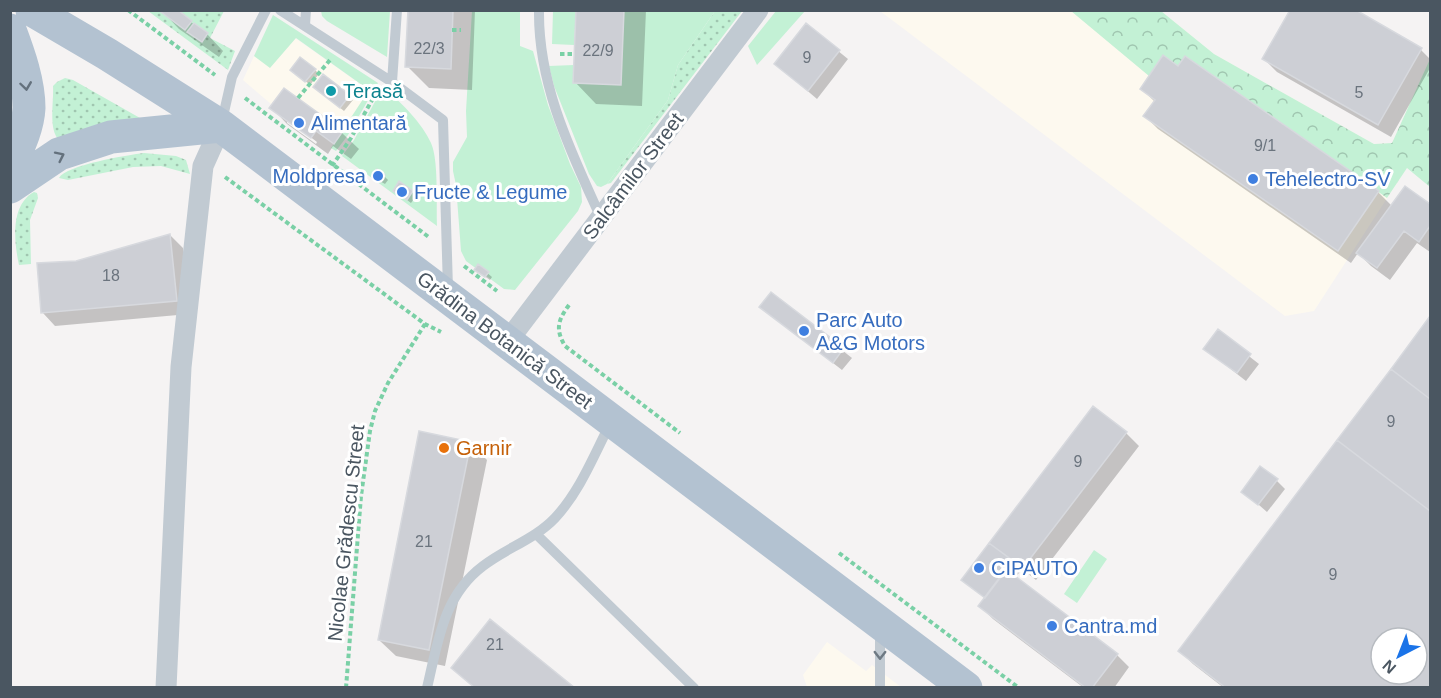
<svg xmlns="http://www.w3.org/2000/svg" width="1441" height="698" font-family="Arial,sans-serif">
<defs>
<pattern id="grass-dots" width="8" height="8" patternUnits="userSpaceOnUse" patternTransform="scale(1.5)"><rect width="8" height="8" fill="#c3f1d5"/><path d="M2 2h.1M6 6h.1" fill="none" stroke="#a0c6b0" stroke-width="1.8" stroke-linecap="round"/></pattern>
<pattern id="forest-crowns" width="20" height="18" patternUnits="userSpaceOnUse" patternTransform="scale(1.5)"><rect width="20" height="18" fill="#c3f1d5"/><path d="M2 6a3 3 0 1 1 6 0M12 15a3 3 0 1 1 6 0" fill="none" stroke="#a0c6b0"/></pattern>
</defs>
<rect width="100%" height="100%" fill="#f5f3f3"/>
<path fill="#fdf9ef" d="M880,11H1161L1214,54L1374,144L1392,143L1430,59V132L1314,311L1285,316Z
M295,38L370,91L334,144L316,131L311,138L269,108L271,104L243,80L254,56L270,67Z
M827,642L866,671L872,665L901,687H807L803,675Z"/>
<path fill="url(#grass-dots)" d="M148,11H224L210,38L235,51L228,70Z
M715,11H742L611,183L607,184L668,100L678,65Z
M65,78L73,80L140,118L59,140C48,129 54,102 53,86L57,82Z
M144,153L176,156L186,160L190,174L161,166L133,167L68,180L59,178C66,165 128,155 144,153Z
M34,192L37,193L38,198L30,220L31,264L19,265C14,242 10,205 34,192Z"/>
<path fill="url(#forest-crowns)" d="M1071,11H1161L1214,54L1374,144L1392,143L1430,59V187L1407,168L1387,198L1185,56L1178,66L1163,56L1149,76Z"/>
<path fill="#c3f1d5" d="M321,11H390L387,57L327,21L322,16Z
M472,11H520V46L533,51L548,105L570,164L581,187L582,202L578,211L515,290L504,289L466,261L461,251L456,185L453,171V162L467,137L466,111Z
M553,11H576L574,45L552,44Z
M624,11H715L678,65L668,100L607,184L601,187L597,186L589,174L554,86L549,66L574,65L573,83L621,85Z
M776,11H805L757,65L748,46Z
M273,15L378,83L348,135L336,151L331,148L369,90L296,38L270,68L254,56Z
M383,87C399,100 423,124 431,143C439,161 436,204 437,226L342,156L354,140Z
M1094,550L1107,559L1077,603L1064,594Z"/>
<path fill="#0003" fill-rule="evenodd" d="M409,10H475L472,90L429,88L407,66Z
M577,10H646L642,106L596,104L575,82Z
M163,12L191,22L207,34L223,51L219,57L179,29Z
M806,25L848,59L817,99L776,64Z
M1421,50L1430,59V68L1391,137L1277,72L1264,59Z
M1186,58L1378,192L1392,206L1405,188L1430,206V252L1417,243L1390,280L1371,266L1358,253L1351,263L1158,129L1145,116L1155,102L1142,89L1179,68Z
M315,70L319,74L310,85L296,73Z
M324,76L353,100L344,111L319,91Z
M284,90L342,133L359,149L351,159L333,146L328,154L287,124L271,107ZM287,119L317,142L316,144L287,123Z
M384,176L388,180L385,184L378,180Z
M412,192L416,196L411,203L399,194Z
M170,235L183,248L189,314L55,326L43,313Z
M479,266L492,277L490,280L480,273Z
M771,294L852,358L842,370L761,307Z
M1430,319V688H1224L1193,664L1180,651ZM1381,638H1417V674H1381Z
M1218,332L1259,364L1246,381L1205,349Z
M1094,408L1126,433L1139,446L1036,580L1022,569L1015,578L1117,655L1129,667L1114,688H1084L993,619L980,606L986,599L963,580Z
M470,443L487,460L445,666L396,656L379,640Z
M1277,481L1285,489L1267,512L1243,491Z"/>
<path fill="#cdcfd5" stroke="#d7d9de" stroke-width="1.5" fill-rule="evenodd" d="M162,10H178L192,21L185,30L161,12Z
M408,10H453L451,69L405,67Z
M576,10H624L621,85L573,83Z
M1290,10H1356L1422,48L1378,125L1262,59Z
M194,23L208,33L202,42L187,32Z
M806,23L840,50L808,91L774,64Z
M1163,55L1178,66L1185,56L1379,191L1338,251L1143,116L1155,100L1140,89Z
M300,57L316,69L305,82L290,70Z
M323,74L350,95L340,108L313,87Z
M284,88L343,131L334,144L316,131L311,138L269,108Z
M377,169L385,175L381,182L372,176Z
M399,181L413,191L407,200L393,191Z
M1405,186L1430,204V226L1419,242L1404,231L1377,268L1356,253Z
M170,234L177,301L41,313L37,263L76,261Z
M478,264L489,272L485,277L474,270Z
M771,292L844,348L833,363L759,307Z
M1430,316V399L1391,369Z
M1218,329L1251,354L1237,373L1203,349Z
M1391,369L1430,399V511L1337,440Z
M1093,406L1127,432L1023,568L989,543Z
M419,431L471,442L429,650L378,640Z
M1337,440L1430,511V688H1226L1178,651ZM1381,638H1417V674H1381Z
M1260,466L1278,479L1258,505L1241,492Z
M989,543L1013,561L985,598L961,580Z
M1006,569L1118,654L1092,688H1086L978,606Z
M490,619L575,688H475L451,668Z"/>
<g fill="none" stroke-linecap="round" stroke-linejoin="round">
<path stroke="#7ad0a6" stroke-width="4" stroke-dasharray="4.5 3" stroke-linecap="butt" d="M128,10L215,75
M452,30H461
M560,54H574
M245,98L430,238
M298,98L330,60
M332,166L351,138L377,91
M225,177L425,324L441,332
M464,266L497,291
M569,305C558,320 555,329 565,346L680,433
M839,553L1019,688
M346,688L361,496L370,431L375,411L388,383L425,324"/>
<path stroke="#c1cad2" stroke-width="10" d="M280,10L392,82L443,120L448,289
M539,10C538,85 571,152 601,218
M305,25L306,10
M392,82L397,10
M222,121L232,77L266,10
M537,535L694,688
M880,632V688
M427,688C438,642 443,596 483,566C506,548 534,540 555,518C580,491 593,457 610,424"/>
<path stroke="#c1cad2" stroke-width="21" d="M507,342L758,10
M166,688L181,367L203,166L221,126"/>
<path stroke="#b3c2d1" stroke-width="33" d="M32,10L107,54L221,126L966,688
M10,30C19,54 29,82 29,108C28,128 18,148 10,166
M10,187L59,154L111,137L221,126"/>
</g>
<defs><path id="oneway-chevron" d="M-2-3.5L2.5 0L-2 3.5" fill="none" stroke-width="1.6" stroke-linecap="round" stroke-linejoin="round" transform="scale(1.5)"/></defs>
<g stroke="#64717d">
<use href="#oneway-chevron" transform="translate(26 86) rotate(82)"/>
<use href="#oneway-chevron" transform="translate(60 156) rotate(-26)"/>
</g>
<use stroke="#6e7983" href="#oneway-chevron" transform="translate(880 655) rotate(90)"/>
<circle fill="#0f9aa8" stroke="#fff" stroke-width="2" cx="331" cy="91" r="6"/>
<g fill="#3f7fe0" stroke="#fff" stroke-width="2">
<circle cx="299" cy="123" r="6"/>
<circle cx="378" cy="176" r="6"/>
<circle cx="1253" cy="179" r="6"/>
<circle cx="402" cy="192" r="6"/>
<circle cx="804" cy="331" r="6"/>
<circle cx="979" cy="568" r="6"/>
<circle cx="1052" cy="626" r="6"/>
</g>
<circle fill="#e8710a" stroke="#fff" stroke-width="2" cx="444" cy="448" r="6"/>
<g text-anchor="middle" stroke-width="6" stroke-linejoin="round" paint-order="stroke">
<g font-size="16" fill="#6b747e">
<text x="429" y="54">22/3</text>
<text x="598" y="56">22/9</text>
<text x="807" y="63">9</text>
<text x="1359" y="98">5</text>
<text x="1265" y="151">9/1</text>
<text x="111" y="281">18</text>
<text x="1391" y="427">9</text>
<text x="1078" y="467">9</text>
<text x="424" y="547">21</text>
<text x="1333" y="580">9</text>
<text x="495" y="650">21</text>
</g>
<g font-size="20" fill="#0d838f" stroke="#fff" text-anchor="start">
<text x="343" y="98">Terasă</text>
</g>
<g font-size="20" fill="#366cbe" stroke="#fff" text-anchor="start">
<text x="311" y="130">Alimentară</text>
<text x="366" y="183" text-anchor="end">Moldpresa</text>
<text x="1265" y="186">Tehelectro-SV</text>
<text x="414" y="199">Fructe &amp; Legume</text>
<text x="816" y="327">Parc Auto<tspan x="816" dy="23">A&amp;G Motors</tspan></text>
<text x="991" y="575">CIPAUTO</text>
<text x="1064" y="633">Cantra.md</text>
</g>
<g font-size="20" fill="#4a5661" stroke="#fff">
<text transform="translate(633 176) rotate(-53)" y="7">Salcâmilor Street</text>
<text transform="translate(505 340) rotate(37)" y="7">Grădina Botanică Street</text>
<text transform="translate(346 533) rotate(-84)" y="7">Nicolae Grădescu Street</text>
</g>
<g font-size="20" fill="#c56008" stroke="#fff" text-anchor="start">
<text x="456" y="455">Garnir</text>
</g>
</g>
<rect width="1441" height="698" fill="none" stroke="#4a5661" stroke-width="24"/>
<g transform="translate(1399 656) rotate(222)"><circle r="28" fill="#ffffff" stroke="#b7bbc0" stroke-width="1.5"/>
<path d="M0-4.5L10 22L0 15L-10 22Z" fill="#1a73e8"/>
<text y="-9" font-size="16" font-weight="bold" text-anchor="middle" fill="#4a5661">N</text>
</g>
</svg>
